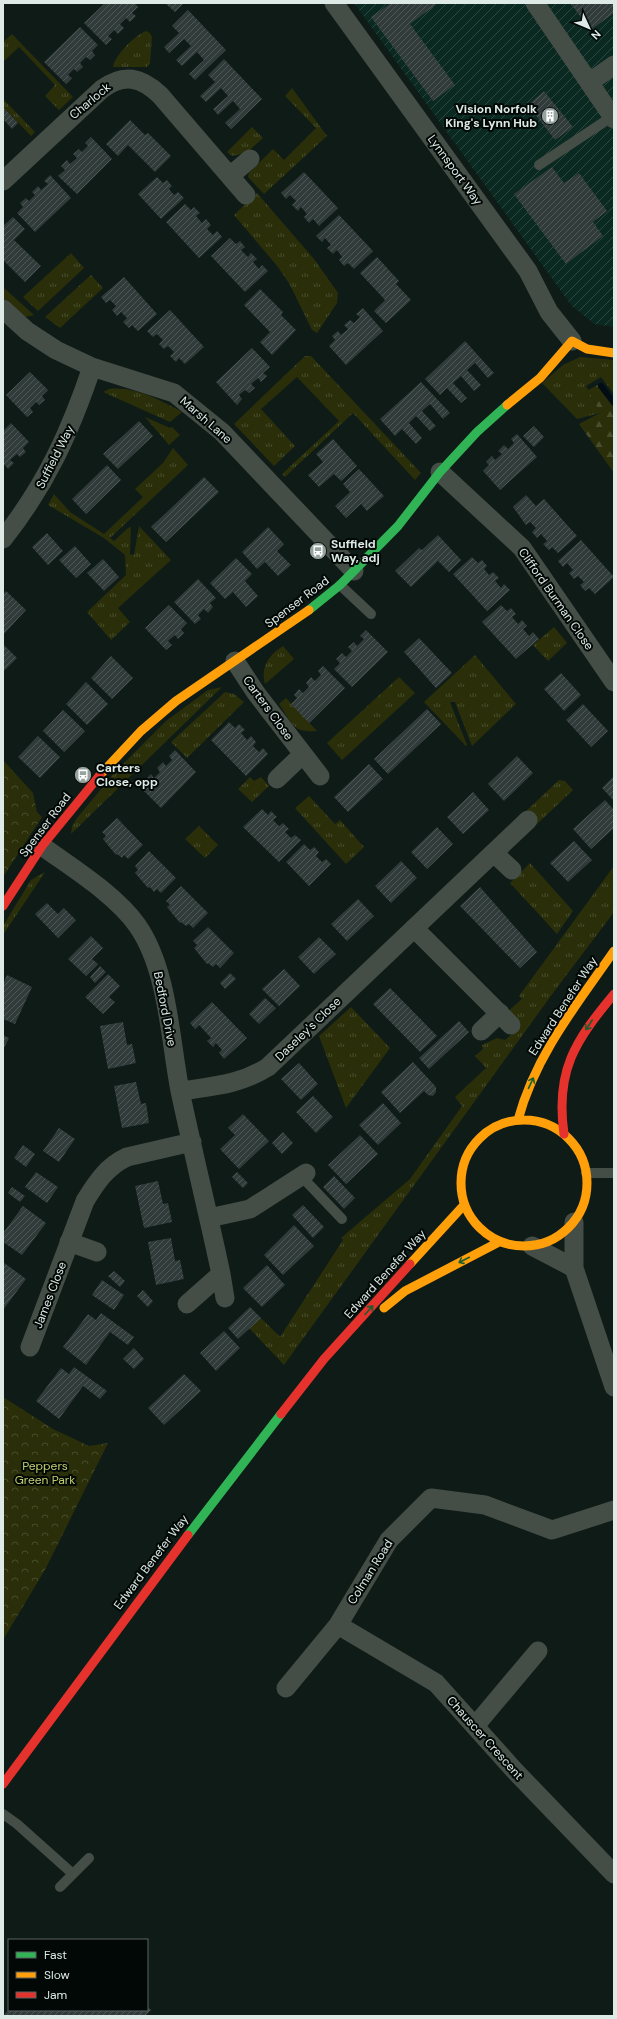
<svg xmlns="http://www.w3.org/2000/svg" width="617" height="2019" font-family="'DM Sans',sans-serif">
<defs>
<pattern id="industrial-furrows" width="10" height="10" patternUnits="userSpaceOnUse"><rect width="10" height="10" fill="#0a2921"/><path d="M-1 1l2-2M0 10L10 0M9 11l2-2" fill="none" stroke="#2d4841"/></pattern>
<pattern id="grass-tufts" width="24" height="20" patternUnits="userSpaceOnUse"><rect width="24" height="20" fill="#2a2f09"/><path d="M3 7l-1-3M5 7V3M7 7l1-3M15 17l-1-3M17 17v-4M19 17l1-3" fill="none" stroke="#484d2d"/></pattern>
<pattern id="forest-firs" width="22" height="20" patternUnits="userSpaceOnUse"><rect width="22" height="20" fill="#2a2f09"/><path d="M5 1l3.5 6h-7zM16 11l3.5 6h-7z" fill="#484d2d"/></pattern>
<pattern id="park-crowns" width="20" height="18" patternUnits="userSpaceOnUse"><rect width="20" height="18" fill="#2a2f09"/><path d="M2 6a3 3 0 1 1 6 0M12 15a3 3 0 1 1 6 0" fill="none" stroke="#484d2d"/></pattern>
<pattern id="building-hatch" width="6" height="6" patternUnits="userSpaceOnUse"><rect width="6" height="6" fill="#303b3a"/><path d="M-1 1l2-2M0 6l6-6M5 7l2-2" fill="none" stroke="#4e5856"/></pattern>
</defs>
<rect width="100%" height="100%" fill="#0e1b17"/>
<path fill="url(#industrial-furrows)" d="M354,3H614V327L594,324L571,305Z"/>
<path fill="url(#grass-tufts)" d="M146,31L150,33L152,37L150,63L147,67H113C115,55 135,35 146,31Z
M12,34L73,97L59,110L45,96L55,85L19,47L3,62V42Z
M292,88L327,136L264,194L248,177L249,173L273,149L284,160L316,128L285,96Z
M3,99L35,132L31,136L3,107Z
M252,127L263,138L246,153L232,156L227,152Z
M257,193L314,259L338,293L337,303L317,333L312,330L290,285L278,267L234,215Z
M71,253L84,268L38,311L23,297Z
M91,275L103,288L60,328L45,317Z
M3,287L34,315L26,317L5,300L3,298Z
M305,356H311L421,473L415,480L353,413L285,477L282,474L339,421L297,377L261,409L295,446L274,466L234,424Z
M580,357L614,360V394L601,377L586,386L600,413L577,419L542,383L563,365Z
M109,389C134,386 160,400 182,412L170,422L103,392Z
M145,417L170,428L172,427L180,435L169,445Z
M173,448L188,465L110,538L114,541L128,528L131,527L130,554L134,555L139,526L171,560L118,608L130,622L111,640L87,612L126,575L125,555L104,538L48,505L54,494L70,512L104,534L143,497L135,489L163,463Z
M554,627L567,643L548,661L533,645Z
M283,646L294,659L265,684C260,667 269,655 283,646Z
M475,655L516,704L472,746L455,702H450L467,745L466,746L424,702Z
M399,677L415,693L342,760L327,743Z
M222,687L71,834L72,826L77,818L116,771L166,721L208,690Z
M225,692L234,694L244,702L187,758L171,742Z
M286,698L317,731C292,733 292,723 279,704Z
M250,777L254,781L261,777L269,786L252,802L238,789Z
M559,780L565,781L573,790L537,824L525,812Z
M309,796L335,824L340,820L364,847L346,864L295,808Z
M199,826L218,845L205,858L185,839Z
M530,863L573,911L557,934L510,883Z
M614,866V912L553,993L284,1365L249,1328L261,1318L280,1337L343,1240L341,1238L410,1179L462,1106L455,1097L486,1068L475,1056L483,1049L482,1045L497,1038L505,1040L518,1028L505,1014L522,999L519,996Z
M45,872L3,935V927L6,921L31,880Z
M351,1007L390,1048L346,1108L319,1036Z"/>
<path fill="url(#forest-firs)" d="M598,385L614,405V473L579,424L600,413L588,390Z"/>
<path fill="url(#park-crowns)" d="M3,760L33,793L37,812L42,817L3,877Z
M3,1397L53,1429L89,1446L108,1443L46,1568L3,1640Z"/>
<g fill="none" stroke-linecap="round" stroke-linejoin="round">
<path stroke="#010c15" stroke-width="6" d="M601,386L614,403"/>
</g>
<path fill="url(#building-hatch)" d="M105,3H135L138,7L132,13L136,16L130,22L126,18L120,24L124,28L118,34L114,30L108,36L112,39L106,45L84,23Z
M165,3H184L175,12Z
M391,3H438L410,24L455,85L433,101L371,17Z
M570,3H614V13L591,30Z
M188,10L226,50L195,80L189,74L204,60L197,52L182,66L176,60L191,46L184,39L169,53L164,47L179,33L172,26Z
M80,27L98,45L92,51L95,55L90,60L86,57L80,63L83,67L77,72L74,69L68,75L72,78L66,84L44,62Z
M224,59L262,99L231,129L225,123L240,109L233,101L218,115L213,109L228,96L221,88L206,102L200,96L215,82L208,75Z
M544,91L573,127L555,140L528,105Z
M3,107L18,123L12,129L3,119Z
M130,120L145,135L148,133L171,156L155,172L128,145L118,156L106,144Z
M91,137L112,159L77,194L58,176L65,170L61,166L67,160L70,164L77,158L73,154L79,149L82,152L88,146L85,143Z
M552,167L564,183L579,173L607,211L593,222L603,236L566,264L514,194Z
M304,172L338,208L319,226L313,219L309,223L304,217L307,214L301,207L298,211L292,205L296,201L290,195L286,199L281,193Z
M50,175L71,198L35,232L17,213L23,207L20,203L26,198L29,201L35,195L32,192L38,186L41,190L48,184L44,181Z
M157,177L163,183L167,180L172,186L169,189L174,195L178,192L184,198L161,219L138,194Z
M185,204L191,210L194,207L200,213L196,216L202,223L206,219L211,225L207,229L213,235L217,231L222,237L199,258L166,222Z
M339,215L373,251L354,269L348,263L344,266L339,260L342,257L337,250L333,254L327,248L331,245L325,238L322,242L316,236Z
M13,217L25,229L14,240L41,266L25,282L3,260V226Z
M230,238L236,244L240,241L245,247L241,250L248,257L251,253L257,259L253,262L259,269L262,265L268,271L245,292L211,256Z
M377,257L399,281L396,284L411,300L386,323L374,311L385,300L360,273Z
M124,277L157,314L138,331L132,325L129,328L123,322L127,318L121,312L117,316L112,310L116,306L110,300L106,303L101,297Z
M260,289L283,312L281,315L296,330L272,355L260,342L270,332L244,305Z
M363,308L383,331L346,365L329,346L335,340L332,336L338,331L341,335L348,329L344,325L350,320L354,323L360,317L356,314Z
M170,310L204,347L185,364L179,358L176,362L170,356L174,352L168,346L164,349L159,344L163,340L157,334L153,337L147,331Z
M465,341L494,373L488,378L475,363L467,370L481,385L474,391L461,376L453,383L467,398L461,403L447,388L440,395L425,379Z
M252,348L270,367L263,373L267,376L261,382L258,378L251,384L255,388L249,393L245,390L239,395L242,399L237,405L216,382Z
M30,372L48,390L42,396L45,400L39,405L36,402L30,408L33,412L27,417L6,395Z
M421,382L450,413L443,419L430,404L422,411L436,426L430,431L416,416L409,423L422,438L416,444L402,429L395,436L380,419Z
M139,421L153,436L118,469L103,454Z
M11,423L29,442L23,448L26,452L20,457L17,454L10,460L14,463L8,469L5,465L3,467V431Z
M534,426L544,437L534,447L523,436Z
M517,434L537,457L500,490L483,471L489,465L486,462L492,456L495,460L502,454L498,451L504,445L508,449L514,443L511,439Z
M333,439L357,466L341,481L334,474L319,487L308,475L323,462L316,454Z
M107,465L121,480L86,514L72,499Z
M359,469L384,496L367,511L361,504L346,518L335,506L350,492L343,484Z
M204,477L219,492L166,542L151,527Z
M526,495L536,506L544,499L577,536L558,553L552,547L549,550L543,544L547,541L541,534L537,538L532,532L536,528L530,522L526,525L513,507Z
M268,527L284,544L277,551L291,565L278,576L265,562L257,569L242,552Z
M47,533L63,551L48,565L32,547Z
M438,535L461,560L449,572L438,561L411,587L395,571L419,548L422,550Z
M581,540L614,577L595,594L589,588L585,591L580,585L584,582L578,576L574,579L569,573L573,570L567,563L563,567L558,561Z
M75,546L91,564L76,578L59,560Z
M472,557L478,563L482,560L487,566L484,569L489,575L493,572L499,578L495,581L501,588L504,584L510,590L487,611L453,574Z
M236,558L252,574L245,581L258,596L246,607L233,592L225,599L210,583Z
M103,559L119,577L104,591L87,573Z
M198,579L216,598L210,603L213,607L208,613L204,609L198,615L201,619L195,624L174,602Z
M6,591L26,610L3,635V594Z
M169,605L187,623L181,629L184,633L178,639L175,635L168,641L172,645L166,650L145,628Z
M501,605L507,611L511,608L516,614L512,617L518,624L522,620L527,626L523,629L529,636L533,632L539,639L516,659L482,622Z
M366,630L388,652L352,687L334,669L340,663L336,659L342,653L346,657L352,651L348,647L354,642L357,646L364,639L360,636Z
M419,638L452,673L436,688L404,652Z
M3,644L17,658L3,672Z
M111,656L133,678L112,699L91,678Z
M323,666L345,688L309,723L291,704L297,698L294,695L299,689L303,693L309,687L306,683L311,677L315,681L321,675L318,671Z
M561,673L581,695L564,711L544,689Z
M86,682L108,704L87,725L66,704Z
M583,704L608,731L591,747L566,720Z
M427,709L441,724L388,774L374,759Z
M63,710L85,731L64,752L43,731Z
M229,722L235,728L239,724L245,730L241,733L247,740L251,736L256,742L253,746L259,752L263,748L268,754L246,776L211,740Z
M38,736L60,757L40,778L18,757Z
M175,750L196,772L161,808L142,789L149,783L145,780L151,774L154,778L160,772L157,768L163,762L166,766L172,760L169,756Z
M517,756L533,773L504,801L488,784Z
M369,764L383,779L348,812L334,797Z
M614,776V801L602,788Z
M473,792L489,810L463,834L447,817Z
M605,800L614,810V828L591,849L573,829Z
M262,809L268,815L271,811L277,817L273,820L279,826L283,823L289,829L285,832L291,838L295,835L301,840L279,862L243,827Z
M117,818L143,845L128,859L124,855L122,858L117,854L116,855L103,839L106,836L102,832Z
M437,827L453,844L427,869L411,852Z
M574,841L592,860L568,882L550,863Z
M304,844L310,850L314,847L319,852L316,856L322,862L326,859L331,864L309,886L286,862Z
M149,851L176,878L161,893L157,889L154,892L150,887L148,888L135,873L138,870L135,866Z
M401,861L417,878L391,903L375,886Z
M181,886L208,913L193,928L189,924L186,926L181,922L180,923L167,907L170,905L166,901Z
M480,887L537,952L520,968L460,906Z
M358,899L374,916L347,941L331,924Z
M47,903L58,914L64,908L76,920L58,938L35,914Z
M208,927L234,953L220,968L216,964L213,967L208,963L207,964L194,948L197,945L193,941Z
M91,936L103,948L92,959L98,964L86,976L68,959Z
M319,937L336,954L314,974L298,957Z
M100,966L106,972L95,983L90,977Z
M284,969L300,986L279,1006L262,989Z
M230,973L236,979L225,989L220,983Z
M108,974L120,986L109,997L115,1002L103,1014L85,997Z
M7,975L32,987L15,1024L3,1019V984Z
M390,988L437,1036L420,1052L373,1004Z
M265,998L276,1008L259,1024L249,1014Z
M212,1002L247,1038L224,1059L219,1053L222,1050L216,1043L213,1047L207,1041L211,1038L199,1025L195,1029L190,1023Z
M459,1021L469,1032L429,1069L419,1058Z
M123,1022L127,1045L132,1044L136,1063L108,1069L100,1026Z
M3,1035L9,1038L3,1050Z
M413,1062L436,1087V1092L433,1096L428,1095L424,1091L400,1113L381,1092Z
M299,1063L318,1084L301,1100L281,1079Z
M136,1082L141,1104L146,1103L149,1123L122,1128L114,1086Z
M313,1096L333,1117L316,1133L296,1112Z
M383,1103L401,1123L378,1145L359,1125Z
M243,1114L269,1141L239,1169L220,1149L235,1135L228,1128Z
M59,1128L75,1139L59,1162L43,1151Z
M283,1132L293,1143L282,1154L272,1143Z
M360,1135L378,1154L346,1184L328,1165Z
M23,1145L35,1154L26,1167L14,1158Z
M36,1172L58,1187L47,1203L25,1187Z
M237,1172L248,1183L243,1188L232,1177Z
M334,1176L355,1198L344,1209L323,1187Z
M158,1181L163,1204L168,1203L172,1222L144,1228L135,1186Z
M12,1187L25,1196L20,1202L8,1193Z
M303,1205L324,1227L313,1238L292,1215Z
M23,1206L46,1223L22,1255L3,1242V1233Z
M294,1225L314,1246L283,1275L264,1255Z
M171,1238L175,1261L180,1260L184,1279L156,1285L148,1242Z
M3,1262L26,1279L3,1310Z
M267,1265L285,1285L262,1307L243,1288Z
M114,1271L125,1281L120,1287L108,1276Z
M102,1280L124,1295L114,1310L92,1295Z
M143,1290L153,1301L148,1307L137,1296Z
M250,1307L261,1318L238,1339L228,1328Z
M101,1313L134,1337L128,1345L110,1332L86,1365L63,1347L88,1314L96,1320Z
M224,1331L240,1348L216,1371L200,1353Z
M134,1348L144,1359L134,1369L123,1359Z
M74,1367L107,1391L100,1399L83,1386L59,1419L36,1401L61,1368L69,1374Z
M184,1374L201,1391L164,1425L148,1408Z
M147,2006L151,2010L145,2016H3L8,2010H147Z"/>
<g fill="none" stroke-linecap="round" stroke-linejoin="round">
<path stroke="#454d47" stroke-width="10" d="M539,165L613,116
M340,585L371,614
M586,1173H614
M302,1177L342,1219
M3,1814L17,1824L73,1874
M60,1887L89,1858"/>
<path stroke="#454d47" stroke-width="19" d="M334,3L528,271L549,312L572,341
M535,3L614,119
M590,82L614,65
M230,176L250,159
M3,181L102,89C124,73 141,77 160,95L246,195
M3,309L27,331L56,350L92,367L174,393L222,432L354,571
M440,472L522,548L614,682
M3,539C46,485 70,432 92,367
M235,661L256,693L320,776
M277,779L302,755
M42,846C72,868 115,894 137,925C168,969 170,1039 180,1091C193,1152 208,1213 221,1274L187,1304
M494,853L512,870
M414,928L511,1025
M481,1031L500,1013
M181,1091C213,1086 239,1085 268,1067L528,820
M209,1218L250,1209L306,1173
M574,1222V1268L614,1387
M69,1242L97,1252
M532,1246L574,1268
M221,1274L225,1298
M30,1347L85,1201C96,1183 107,1166 127,1157L192,1142
M338,1625L436,1683L514,1770L614,1874
M286,1688L338,1625L389,1540L431,1498L485,1505L552,1530L614,1510
M475,1726L538,1651"/>
<path stroke="#30b455" stroke-width="9" d="M309,610L340,585L398,526L440,472L477,432L507,405
M188,1535L281,1414"/>
<path stroke="#ff9f0a" stroke-width="9" d="M507,405L540,378L572,341L587,349L614,353
M100,775L141,731L176,701L309,610
M461 1183a63 63 0 1 1 126 0a63 63 0 1 1-126 0Z
M518,1120C535,1056 577,1004 614,951
M410,1264L464,1205
M384,1308L405,1291L499,1242"/>
<path stroke="#e5322d" stroke-width="9" d="M3,906L42,846L100,775
M564,1134C555,1071 575,1041 614,994
M281,1414L324,1359L410,1264
M3,1784L188,1535"/>
</g>
<defs><path id="oneway-shaft" d="M-6 0H5M1.5-3L5.5 0L1.5 3" fill="none" stroke-width="1.6" stroke-linecap="round" stroke-linejoin="round"/></defs>
<g stroke="#195e2e">
<use href="#oneway-shaft" transform="translate(589 1025) rotate(123)"/>
<use href="#oneway-shaft" transform="translate(531 1083) rotate(-65)"/>
<use href="#oneway-shaft" transform="translate(464 1260) rotate(153)"/>
<use href="#oneway-shaft" transform="translate(369 1310) rotate(-48)"/>
</g>
<defs>
<symbol id="building-disc" viewBox="-11 -11 22 22"><circle r="9.5" fill="#95a29e" stroke="#020806"/><path d="M-4-6H4V6H1V3H-1V6H-4ZM-2.5-4.3h1.7v1.8h-1.7ZM.8-4.3h1.7v1.8H.8ZM-2.5-1h1.7V.8h-1.7ZM.8-1h1.7V.8H.8Z" fill="#fff"/></symbol>
<symbol id="bus-disc" viewBox="-11 -11 22 22"><circle r="9.5" fill="#95a29e" stroke="#020806"/><path d="M-5-6H5V4H4V6H2V4H-2V6H-4V4H-5ZM-3.5-4V0h7V-4ZM-3.5 1.2v1.5H-2V1.2ZM2 1.2v1.5H3.5V1.2Z" fill="#fff"/></symbol>
</defs>
<g fill-rule="evenodd">
<use href="#building-disc" x="540" y="106" width="20" height="20"/>
<use href="#bus-disc" x="308" y="541" width="20" height="20"/>
<use href="#bus-disc" x="73" y="765" width="20" height="20"/>
</g>
<g text-anchor="middle" stroke-width="4" stroke-linejoin="round" paint-order="stroke">
<g font-size="12" fill="#ddeae6" stroke="#020806">
<text transform="translate(90 101) rotate(-40)" y="4">Charlock</text>
<text transform="translate(455 170) rotate(54)" y="4">Lynnsport Way</text>
<text transform="translate(206 420) rotate(41)" y="4">Marsh Lane</text>
<text transform="translate(55 457) rotate(-63)" y="4">Suffield Way</text>
<text transform="translate(556 599) rotate(55)" y="4">Clifford Burman Close</text>
<text transform="translate(297 602) rotate(-37)" y="4">Spenser Road</text>
<text transform="translate(268 708) rotate(54)" y="4">Carters Close</text>
<text transform="translate(45 825) rotate(-53)" y="4">Spenser Road</text>
<text transform="translate(563 1006) rotate(-57)" y="4">Edward Benefer Way</text>
<text transform="translate(165 1009) rotate(79)" y="4">Bedford Drive</text>
<text transform="translate(308 1029) rotate(-44)" y="4">Daseley's Close</text>
<text transform="translate(385 1274) rotate(-48)" y="4">Edward Benefer Way</text>
<text transform="translate(50 1295) rotate(-69)" y="4">James Close</text>
<text transform="translate(151 1562) rotate(-53)" y="4">Edward Benefer Way</text>
<text transform="translate(370 1572) rotate(-58)" y="4">Colman Road</text>
<text transform="translate(485 1738) rotate(48)" y="4">Chauscer Crescent</text>
</g>
<g font-size="12" font-weight="bold" fill="#ddeae6" stroke="#020806" text-anchor="start">
<text x="537" y="113" text-anchor="end">Vision Norfolk<tspan x="537" dy="14">King's Lynn Hub</tspan></text>
<text x="331" y="548">Suffield<tspan x="331" dy="14">Way, adj</tspan></text>
<text x="96" y="772">Carters<tspan x="96" dy="14">Close, opp</tspan></text>
</g>
<g font-size="12" fill="#c3ce6d" stroke="#020806">
<text x="45" y="1470">Peppers<tspan x="45" dy="14">Green Park</tspan></text>
</g>
</g>
<rect width="617" height="2019" fill="none" stroke="#ddeae6" stroke-width="8"/>
<rect x="8" y="1939" width="140" height="72" fill="#020806" stroke="#5a6260"/>
<rect x="16" y="1952" width="20" height="6" fill="#30b455" stroke="#5a6260"/>
<text x="44" y="1959" font-size="12" fill="#ddeae6">Fast</text>
<rect x="16" y="1972" width="20" height="6" fill="#ff9f0a" stroke="#5a6260"/>
<text x="44" y="1979" font-size="12" fill="#ddeae6">Slow</text>
<rect x="16" y="1992" width="20" height="6" fill="#e5322d" stroke="#5a6260"/>
<text x="44" y="1999" font-size="12" fill="#ddeae6">Jam</text>
<g transform="translate(589 28) rotate(134)" stroke="#020806" stroke-width="3" paint-order="stroke">
<path d="M0-3L7 15L0 10L-7 15Z" fill="#ddeae6"/>
<text y="-6" font-size="11" font-weight="bold" text-anchor="middle" fill="#ddeae6">N</text>
</g>
</svg>
